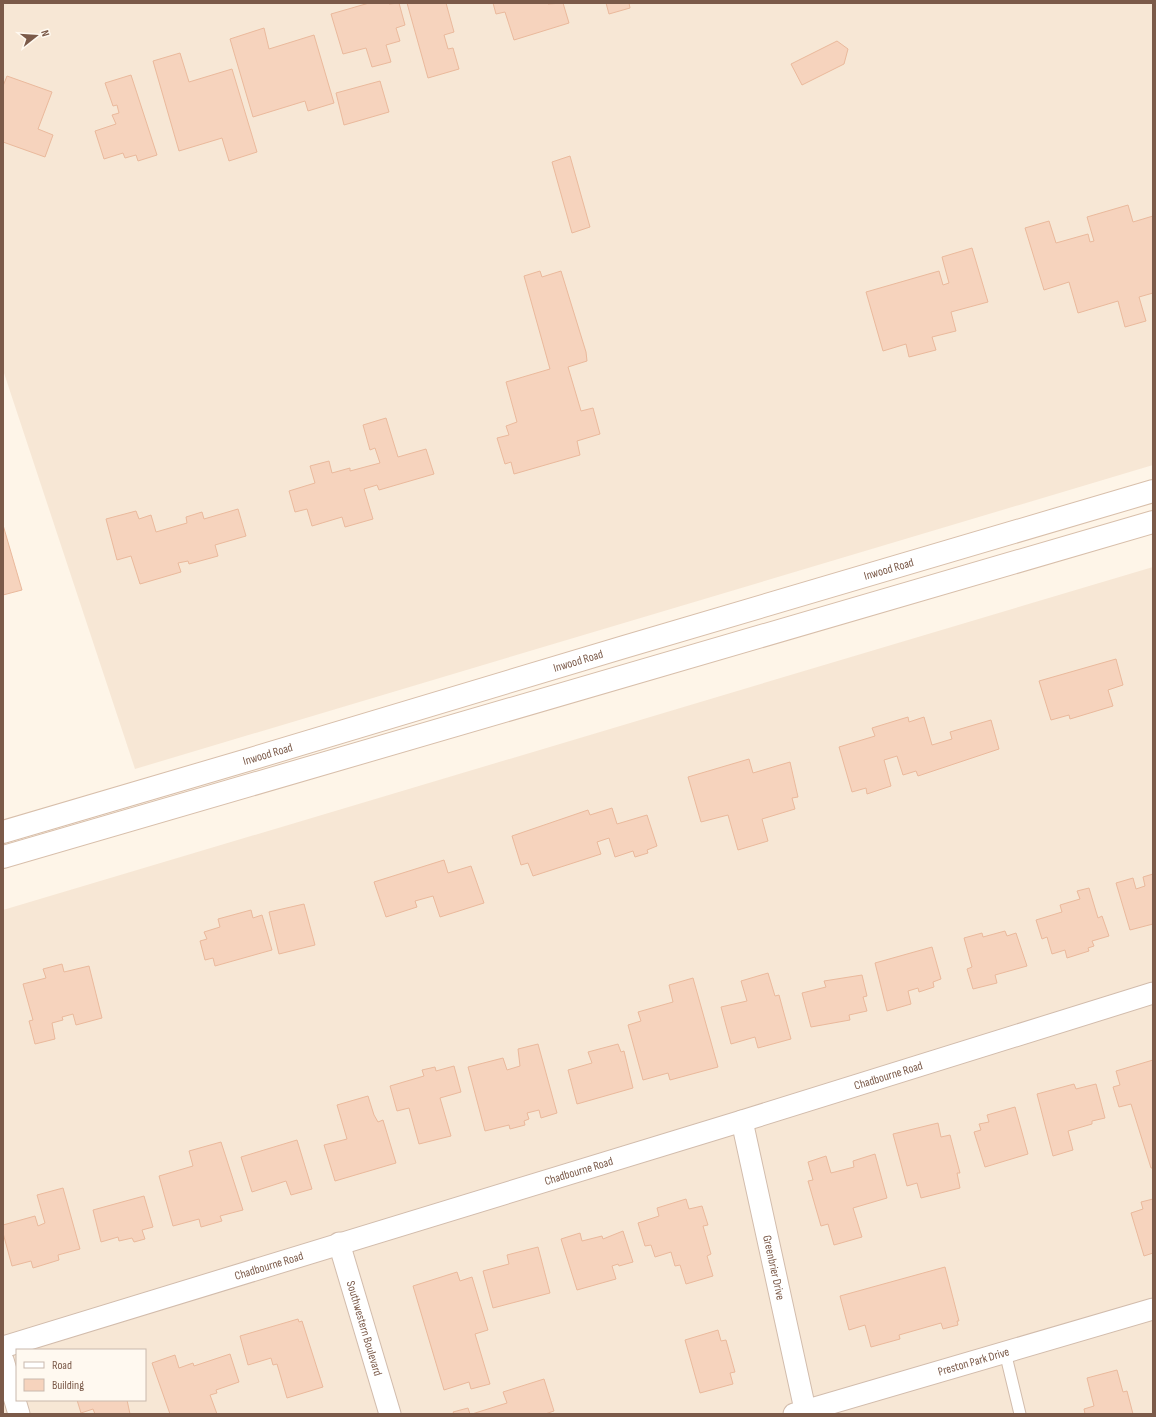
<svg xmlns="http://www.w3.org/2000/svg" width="1156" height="1417" font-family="'Sofia Sans Condensed',sans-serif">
<rect width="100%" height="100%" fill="#fef5e8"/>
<path fill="#f7e7d5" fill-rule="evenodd" d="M3,3H1153V465L135,769L3,370Z
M1153,567V1414H3V910ZM17,1350H145V1400H17Z"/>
<path fill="#f6d3bd" stroke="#eab99c" d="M369,3H389V4L399,3L405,25L396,28L400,41L386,45L391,62L372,67L366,48L343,54L331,14Z
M407,3H446L454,32L444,35L448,49L453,48L459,69L428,78Z
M493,3H548V4L563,3L569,23L514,40L505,12L496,14Z
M606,3H629L630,8L609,14Z
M264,28L269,49L314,35L334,103L308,111L305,101L253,117L230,39Z
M837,41L848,49L844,64L802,85L791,64Z
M180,53L189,82L232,69L257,152L229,161L222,138L179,151L153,61Z
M131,75L157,155L138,161L136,155L125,158L123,153L104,159L95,131L116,124L112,115L119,113L117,105L113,106L105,83Z
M7,76L52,92L38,129L53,135L45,157L3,142V86Z
M380,81L389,112L344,125L336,93Z
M570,156L590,227L572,233L552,162Z
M1128,205L1133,222L1153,216V293L1139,297L1146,321L1125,327L1118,301L1078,313L1069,282L1044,290L1025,228L1049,221L1056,243L1088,234L1090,242L1094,241L1087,217Z
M972,248L988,302L951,312L956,331L932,337L936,350L909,357L906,344L883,351L866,292L939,271L943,285L949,283L942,257Z
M540,271L542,277L561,271L586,352L587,361L568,367L581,411L593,408L600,434L577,441L580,455L514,474L511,462L505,464L497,438L509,435L506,426L517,422L506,382L550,369L524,276Z
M386,418L398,457L426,449L434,474L379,490L377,485L364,489L373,519L345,527L342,517L312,526L307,509L295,512L289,491L315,483L310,466L329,461L332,473L350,468V471L380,463L375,448L370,450L363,425Z
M238,509L246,536L215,545L218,556L189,564L188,561L178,563L181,572L140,584L131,556L117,560L106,519L136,511L139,519L151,515L156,532L187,523L186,517L202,512L204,519Z
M3,525L22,590L3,595Z
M1116,659L1123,685L1108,690L1113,706L1070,719L1069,715L1051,720L1039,681Z
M908,717L909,722L924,717L932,745L952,739L950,732L991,720L999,749L918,776L916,771L903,775L897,756L884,760L891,786L867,794L866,788L852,792L839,747L875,736L872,728Z
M749,759L753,773L790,762L798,797L792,798L795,809L762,819L768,841L738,850L728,815L701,822L688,777Z
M612,808L617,824L647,815L657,846L647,850L648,853L635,857L633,851L615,857L609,838L597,842L601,854L533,876L528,863L521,865L512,836L588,810L590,815Z
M444,860L448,873L471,866L484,903L440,917L433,896L415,901L417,907L386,917L374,882Z
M1153,874V924L1130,930L1116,883L1133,878L1136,889L1145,886L1143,877Z
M1089,888L1098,918L1102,916L1109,936L1092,941L1094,946L1088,948L1089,951L1067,958L1065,950L1052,954L1047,937L1042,939L1036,920L1062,912L1060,905L1080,899L1077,891Z
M304,904L315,945L279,954L269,912Z
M251,910L253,918L262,915L272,950L215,966L213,958L205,960L200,941L207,939L204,932L220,927L218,919Z
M1005,931L1007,936L1016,933L1027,966L995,975L997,983L973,989L967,969L972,967L964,938L982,933L983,937Z
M932,947L941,979L933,982L934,987L919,992L918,988L908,991L911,1004L887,1011L875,963Z
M62,964L64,972L89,966L102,1018L76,1025L73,1014L62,1017L63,1020L52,1023L55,1039L35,1044L29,1021L33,1020L23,984L46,978L43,969Z
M768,973L775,996L779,995L791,1039L758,1048L755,1037L731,1044L721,1007L747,1001L741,981Z
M862,975L867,996L863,997L867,1011L849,1015L850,1020L811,1027L802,993L826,987L824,981Z
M693,978L718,1067L670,1080L668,1073L643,1080L628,1025L641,1021L638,1012L673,1002L669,985Z
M538,1044L557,1113L541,1118L539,1110L527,1113L529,1119L524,1121L525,1125L510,1129L509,1125L485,1131L468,1067L503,1058L507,1070L520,1066L518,1049Z
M618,1044L621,1052L624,1051L633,1088L577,1104L568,1070L592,1063L588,1052Z
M1153,1060V1168H1151L1131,1104L1119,1107L1113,1087L1120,1085L1116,1071Z
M454,1066L461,1092L440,1098L451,1136L419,1144L409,1108L397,1111L390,1086L424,1076L422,1070L435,1067L436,1071Z
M1074,1084L1076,1089L1096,1084L1105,1118L1092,1121V1124L1068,1131L1073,1150L1053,1156L1037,1094Z
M368,1096L374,1115L378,1122L383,1120L396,1163L335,1181L324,1145L347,1139L337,1105Z
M1015,1107L1028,1154L985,1167L974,1132L981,1130L979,1124L989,1122L987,1115Z
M938,1123L941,1137L950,1135L960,1173H957L960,1188L921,1198L917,1183L907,1186L893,1134Z
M297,1140L312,1189L291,1195L286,1181L252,1192L241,1157Z
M221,1142L243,1210L220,1216L222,1221L201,1227L199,1219L173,1226L159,1176L193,1166L189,1151Z
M875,1154L887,1198L853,1208L862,1237L834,1245L828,1224L821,1226L808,1181L813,1180L808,1162L826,1156L831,1173L854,1167L853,1161Z
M63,1188L80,1249L58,1255L59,1260L33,1268L31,1261L12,1266L3,1233V1225L35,1216L38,1226L45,1223L37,1195Z
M144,1196L153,1227L142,1230L145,1239L134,1242L132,1238L119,1241L118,1237L101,1242L93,1210Z
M686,1199L689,1209L702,1206L708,1225L703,1226L711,1254L707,1256L713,1276L686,1284L680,1265L675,1266L671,1252L655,1257L651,1245L645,1246L638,1223L659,1216L657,1208Z
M1153,1199V1253L1144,1256L1131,1213L1143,1209L1141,1202Z
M623,1231L633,1262L619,1266L618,1264L612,1266L616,1279L577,1290L561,1239L580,1233L582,1241L602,1236L603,1239Z
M538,1247L550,1293L493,1308L483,1271L509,1264L507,1255Z
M945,1267L959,1321H957L958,1325L943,1329L941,1323L899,1335L900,1339L871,1347L865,1325L849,1330L840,1296Z
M457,1272L460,1281L472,1277L488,1330L475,1334L490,1384L471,1389L469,1382L444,1390L413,1286Z
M298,1319L299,1322L302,1321L323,1387L287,1398L277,1364L273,1365L271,1358L248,1365L240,1336Z
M718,1330L721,1341L726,1340L735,1372L730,1373L733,1384L700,1393L685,1340Z
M230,1354L239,1382L216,1390L217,1393L210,1395L217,1414H170L152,1363L175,1355L179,1368L193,1363L194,1366Z
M1117,1370L1123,1392L1127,1391L1133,1414H1085L1084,1409L1094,1406L1087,1378Z
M544,1379L554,1411L545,1414H472L507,1403L503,1392Z
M77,1400H127L130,1414H95L93,1409L81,1413Z
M468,1408L470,1414H454L453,1412Z"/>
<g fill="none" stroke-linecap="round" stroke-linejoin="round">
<defs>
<path id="lane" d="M1005,1352L1020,1414"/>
<g id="street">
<path id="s1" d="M742,1121L806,1414"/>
<path id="s2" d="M339,1243L390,1414"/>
<path id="s3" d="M3,1347L742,1121L1153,993"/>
<path d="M3,1360L19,1414"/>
<path id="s4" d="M794,1414L1153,1309"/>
</g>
<g id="secondary">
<path id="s5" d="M3,832L251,759L624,647L1153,491"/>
<path d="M3,857L1153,522"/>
</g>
</defs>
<use href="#lane" stroke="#d2bcac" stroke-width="13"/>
<use href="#street" stroke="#d2bcac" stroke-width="23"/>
<use href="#secondary" stroke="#d8bfab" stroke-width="24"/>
<use href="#lane" stroke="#fff" stroke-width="11"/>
<use href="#street" stroke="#fff" stroke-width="21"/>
<use href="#secondary" stroke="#fff" stroke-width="22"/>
</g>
<g text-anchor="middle" stroke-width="3" stroke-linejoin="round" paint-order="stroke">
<g font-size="12" fill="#7b5a49" stroke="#fff9f0">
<text dy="4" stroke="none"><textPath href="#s5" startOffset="924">Inwood Road</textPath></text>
<text dy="4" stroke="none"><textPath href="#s5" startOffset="600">Inwood Road</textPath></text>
<text dy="4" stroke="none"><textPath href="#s5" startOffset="276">Inwood Road</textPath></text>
<text dy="4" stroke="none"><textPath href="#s3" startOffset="926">Chadbourne Road</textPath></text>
<text dy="4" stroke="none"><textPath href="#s3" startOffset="602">Chadbourne Road</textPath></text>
<text dy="4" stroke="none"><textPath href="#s3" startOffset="278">Chadbourne Road</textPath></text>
<text dy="4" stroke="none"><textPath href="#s1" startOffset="150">Greenbrier Drive</textPath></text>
<text dy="4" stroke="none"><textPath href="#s2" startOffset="89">Southwestern Boulevard</textPath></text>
<text dy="4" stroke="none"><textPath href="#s4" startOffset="187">Preston Park Drive</textPath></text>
</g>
</g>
<rect width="1156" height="1417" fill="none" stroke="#7b5a49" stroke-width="8"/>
<rect x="16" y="1349" width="130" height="52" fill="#fff9f0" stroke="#cab9ad"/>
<rect x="24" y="1362" width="20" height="6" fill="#ffffff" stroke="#cab9ad"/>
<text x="52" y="1369" font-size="12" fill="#7b5a49">Road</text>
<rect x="24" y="1379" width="20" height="12" fill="#f6d3bd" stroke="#cab9ad"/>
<text x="52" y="1389" font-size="12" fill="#7b5a49">Building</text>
<g transform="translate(36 36) rotate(73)" stroke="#fff9f0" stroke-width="3" paint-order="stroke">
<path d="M0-3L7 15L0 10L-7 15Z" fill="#7b5a49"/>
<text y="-6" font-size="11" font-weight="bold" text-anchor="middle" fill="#7b5a49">N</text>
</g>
</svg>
